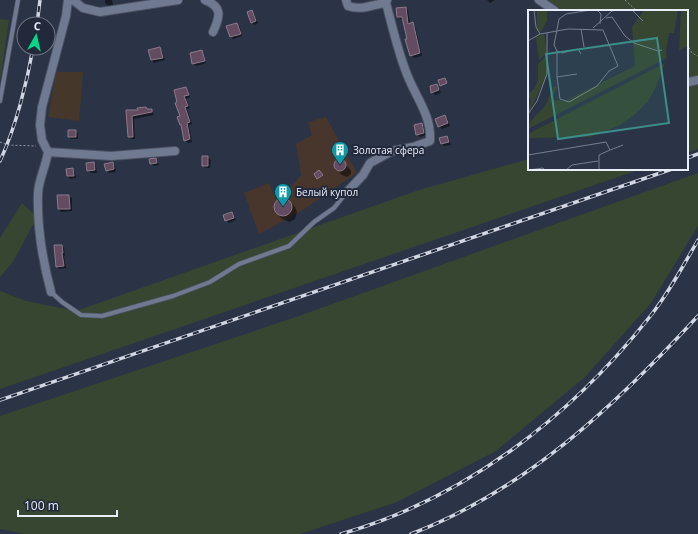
<svg xmlns="http://www.w3.org/2000/svg" width="698" height="534" font-family="'Open Sans',sans-serif">
<rect width="100%" height="100%" fill="#2b3346"/>
<path fill="#48362d" d="M326,117L357,173L300,212L259,234L244,193L269,183L274,195L289,189L301,175L296,144L312,135L308,122Z"/>
<path fill="#45382a" d="M56,72H83L79,121L48,117Z"/>
<path fill="#364631" d="M546,0H698V149L687,153V11H546Z
M0,19L9,20L0,81Z
M529,159V169H641L0,389V291L26,301L76,311L419,190Z
M698,173V226L651,303L585,377L496,451L397,502L300,534H25L0,529V416L296,317Z
M22,203L37,217L13,262L0,277V238Z"/>
<path fill="#0007" d="M105,0H112L113,5L108,6L105,3Z
M487,0H495L490,3Z
M406,8L408,10L410,24H412L415,26L422,56L414,58L411,55L404,19H400L398,17Z
M251,12L254,14L258,23L254,25L252,22Z
M237,24L240,27L242,36L233,39L230,36Z
M160,48L162,51L165,60L154,63L152,60L150,51Z
M201,51L204,54L206,63L196,66L193,63Z
M437,85L439,88L441,93L435,95L432,92Z
M186,88L188,90L190,97L186,99L190,108L187,109L192,124L189,125L192,142L188,143L185,140L181,116L176,104Z
M151,110L154,115L134,119L135,139H131L129,136L128,111Z
M445,117L448,119L450,126L442,129L439,126Z
M422,124L424,127L426,135L420,137L417,134Z
M76,131L78,134V139H71L69,137Z
M447,137L449,139L451,145L444,146L441,144Z
M208,157L211,160L210,168H206L203,166Z
M156,159L158,162L159,165L154,166L151,164Z
M338,160H342L351,171V174L347,177L342,175L336,169L334,165L335,162Z
M94,163L96,166L97,173H91L88,171Z
M113,163L115,166L116,172L109,173L107,170Z
M73,169L75,172L76,178L70,179L68,176Z
M58,196H69L72,198V211L61,212L59,209Z
M282,198L289,201L295,207L297,212L295,219L290,222L282,219L277,213L274,208L275,202Z
M232,213L236,220L229,223L226,220Z
M62,246L64,248L65,256H64L66,268L59,269L57,267Z"/>
<path fill="#634b62" stroke="#8e7a8c" d="M406,7L408,24L413,22L420,53L410,56L405,39H407L402,17H397L396,8Z
M252,10L256,21L251,23L247,12Z
M237,23L241,34L230,37L226,26Z
M160,47L163,58L151,60L148,50Z
M202,50L205,61L192,64L190,53Z
M445,78L447,83L440,86L438,80Z
M437,84L439,90L431,93L430,86Z
M186,87L189,95L184,96L188,106L185,107L190,122L187,123L190,139L184,141L181,125H180L177,117L180,116L175,103L177,102L174,90Z
M146,107L147,109H152V112L132,116L133,137H128L126,110H138L137,108Z
M445,115L448,123L438,127L435,119Z
M422,123L424,133L416,135L414,125Z
M68,130H76V137H68Z
M447,136L449,142L441,144L439,138Z
M202,156H208V166H202Z
M156,158L157,163L150,164L149,159Z
M334 165a6 6 0 1 1 12 0a6 6 0 1 1-12 0Z
M94,162L95,170L87,171L86,163Z
M113,162L114,169L106,171L104,164Z
M73,168L74,176H67L66,169Z
M319,170L323,175L317,179L314,174Z
M57,195H69L70,209H58Z
M274 207a9 9 0 1 1 18 0a9 9 0 1 1-18 0Z
M232,212L234,218L225,221L223,215Z
M54,245H62L63,253H62L64,266L56,267Z"/>
<g fill="none" stroke-linecap="round" stroke-linejoin="round">
<defs>
<path id="lane" d="M0,101L18,0
M51,292L62,302L81,315L102,316L173,296L210,282L239,264L289,246L314,222L334,208L346,193"/>
<path id="street" d="M68,0L66,16L42,107L40,125L42,140L48,152L111,156L175,151
M73,0L83,8L100,12L178,0
M205,0C223,7 220,17 213,32
M346,0L348,6C362,11 373,4 386,3
M539,0L555,11
M687,82H689L698,80
M48,152C46,166 38,181 38,194C37,225 43,262 51,292
M346,193L363,175L370,163L392,151L413,147L430,141C432,114 413,94 405,69C397,48 392,25 386,3L387,0"/>
</defs>
<use href="#lane" stroke="#4b5162" stroke-width="5.5"/>
<use href="#street" stroke="#4b5162" stroke-width="10"/>
<path stroke="#8f96a6" stroke-width="1" stroke-dasharray="2 2" stroke-linecap="butt" d="M625,0L637,11
M687,44L692,53L698,56
M0,142L8,145L36,146"/>
<use href="#lane" stroke="#6f798f" stroke-width="4"/>
<use href="#street" stroke="#6f798f" stroke-width="8"/>
<defs>
<path id="rail" d="M37,24L40,0
M687,158L698,154
M0,161C15,129 27,83 33,48
M0,400L672,169
M341,534C464,499 569,418 648,319C667,296 683,266 698,240
M411,534C526,490 616,405 698,316"/>
</defs>
<use href="#rail" stroke="#d1d6e4" stroke-width="3.5"/>
<use href="#rail" stroke="#21293b" stroke-width="2" stroke-dasharray="6" stroke-linecap="butt"/>
</g>
<defs>
<symbol id="building-pin" viewBox="-11 -11 22 30"><path d="M0 17L-7.5 6A9.5 9.5 0 1 1 7.5 6Z" fill="#0f9aa8" stroke="#21293b"/><path d="M-4-6H4V6H1V3H-1V6H-4ZM-2.5-4.3h1.7v1.8h-1.7ZM.8-4.3h1.7v1.8H.8ZM-2.5-1h1.7V.8h-1.7ZM.8-1h1.7V.8H.8Z" fill="#fff"/></symbol>
</defs>
<g fill-rule="evenodd">
<use href="#building-pin" x="330" y="140" width="20" height="27"/>
<use href="#building-pin" x="273" y="182" width="20" height="27"/>
</g>
<g text-anchor="middle" stroke-width="4" stroke-linejoin="round" paint-order="stroke">
<g font-size="10" fill="#e9eefb" stroke="#21293b" text-anchor="start">
<text x="353" y="154">Золотая сфера</text>
<text x="296" y="196">Белый купол</text>
</g>
</g>
<g transform="translate(528 10)">
<rect width="160" height="160" fill="#2b3346"/>
<path d="M9,0H19V11L13,22L9,20ZM116,0H150L146,23H141L138,41L139,48L0,119V114L17,96L26,76L29,77L23,90L37,91L107,56L104,17ZM153,0H160V36L151,41ZM16,24L19,43L11,50L8,27ZM17,47H20V63L0,104L3,90L0,85L6,79L10,70V54ZM137,53L128,77L120,91L107,104L92,115L62,127L0,128L2,123Z" fill="#364631"/>
<path fill="none" stroke="#777e8e" stroke-width="1" d="M6,0L8,17L12,24M69,0L73,4L72,14M104,0L115,11M78,8L84,7L97,26L106,33L130,41L134,40M65,18L84,1L89,0M53,19L56,37M0,31L12,24L40,19L75,20L90,56L81,61L69,76L41,92L32,89L29,67M29,41V67L49,64M53,44L50,39L34,43L29,41L26,35L31,9L38,4L63,0M0,104L9,91L19,64V23M0,145L78,132L82,140L95,135M0,160L15,158L17,160M38,160L44,155L70,151M71,160V145L82,140"/>
<path fill="#3b8e8a" fill-opacity="0.15" stroke="#3b8e8a" stroke-width="2" d="M129,28L141,113L30,129L18,44Z"/>
<rect width="160" height="160" fill="none" stroke="#e9eefb" stroke-width="2"/>
</g>
<g transform="translate(36 36) rotate(8)"><circle r="19" fill="#21293b" stroke="#717888"/>
<path d="M0-3L7 15L0 10L-7 15Z" fill="#04d98b"/>
<text y="-6" font-size="11" font-weight="bold" text-anchor="middle" fill="#e9eefb">С</text>
</g>
<path d="M18 510v6h99v-6" fill="none" stroke="#e9eefb" stroke-width="2"/>
<text x="24" y="510" font-size="12" fill="#e9eefb" stroke="#21293b" stroke-width="3" paint-order="stroke">100 m</text>
</svg>
